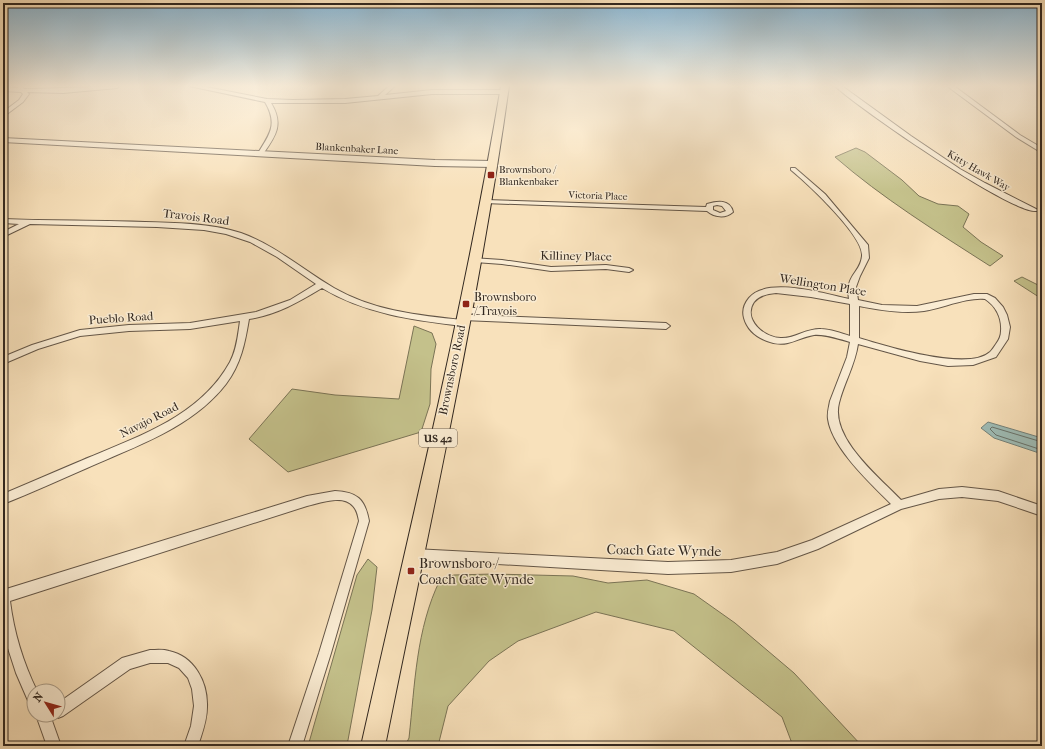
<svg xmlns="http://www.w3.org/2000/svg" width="1045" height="749" font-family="'IM FELL French Canon',serif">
<rect width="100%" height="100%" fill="#f8e1bb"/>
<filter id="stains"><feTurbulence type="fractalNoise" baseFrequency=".005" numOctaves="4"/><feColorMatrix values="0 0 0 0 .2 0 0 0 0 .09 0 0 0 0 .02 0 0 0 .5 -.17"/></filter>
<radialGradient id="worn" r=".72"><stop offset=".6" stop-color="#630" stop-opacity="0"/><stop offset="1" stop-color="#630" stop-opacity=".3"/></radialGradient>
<path fill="#c4c18b" stroke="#7b7456" d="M856,148L865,152L902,180L919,196L938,204L958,206L969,214L963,227L981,242L1003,256L990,266C937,232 882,198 835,157Z
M1022,277L1042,287V299L1014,281Z
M414,326L432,333L436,344L431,369L430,404L421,432L288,472L249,439L292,389L335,395L399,399Z
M368,559L377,567L372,610L348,740L346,746H308L357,575Z
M493,574L573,576L608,583L647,580L694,594L735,623L794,673L862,746H793L782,717L674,631L596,612L518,641L489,661L448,706L438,746H405L409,738C415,684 416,629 440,580L454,575Z"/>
<path fill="#9ebcb6" stroke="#73817a" d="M988,422L1042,438V454L994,438L981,428Z"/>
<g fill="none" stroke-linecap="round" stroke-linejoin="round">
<path stroke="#68726b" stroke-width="1" d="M1042,442L992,427L990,429L996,435L1042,450"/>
<defs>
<path id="minor" d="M18,86H22L24,89H34L120,86L117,88L63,93L27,92L29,94L23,102L3,117V112L19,100L23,94L21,92L3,91V87L18,88Z
M189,86H201L267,99L293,100L345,99L378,96L389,86H395L385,95L432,90H504L507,92L504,94H432L345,103H271C284,124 276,136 263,154L261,155L258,153C270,134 278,124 265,102Z
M835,86H842L911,136L960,169L985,183L1038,210L1037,211C1013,215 858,108 835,86Z
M947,86H954L1020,135L1042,148V153L1016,137Z
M791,168H795L825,194L868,245L869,258L860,276L856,287L858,300L882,305L917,306L974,294H987L995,298L1003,307L1007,315L1010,327L1008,339L996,357L973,365L948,366L920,361L858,344C855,365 844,383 839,403C830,438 879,477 901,500L939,489L962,487L998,491L1042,506V516L998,501L962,497L939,499L901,509L818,549L777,564L731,572L668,574L414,559L410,558L408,554L410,550L414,549L668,562L731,560L777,552L812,540L891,504C871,484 832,448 828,419C827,413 829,407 830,401L847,357L850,342C839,339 825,334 814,335C796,338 787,349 767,341C756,337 747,329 744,318C742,311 744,304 749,298C767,276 825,294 849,299C845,274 860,274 862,256C864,236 807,183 791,170ZM776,293L811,297L850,304V336C841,333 830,329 821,329C807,328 796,338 782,338C766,339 742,320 754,302C760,295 768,294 776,293ZM985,299C996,306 1002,318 1001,331C1001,336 999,340 996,344C994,347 992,350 990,352C968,372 885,346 859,338V306C880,310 903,314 924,311C943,308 967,297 985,299Z
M486,200L706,207L707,204C717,201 730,199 733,212C725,219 714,217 707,211L484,203L483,202ZM717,205L722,206L726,211L720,213L713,210V206Z
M3,219C50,221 98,220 145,222C177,223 210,223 241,233C275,245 303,270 334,288C374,311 417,315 462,320L466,323L462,326C413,320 365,314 322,288C299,302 276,315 249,319C245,343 241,364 226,384C192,428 136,446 87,468C59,480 31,493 3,504V494C32,482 61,469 90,457C142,435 201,415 230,362C237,349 238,334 240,321L190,329L129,331L80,336L38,349L3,364V357L32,345L80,330L129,325L190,323L256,312L290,300L316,284L277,257L250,242L226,234L204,230L157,227L30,224L3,237V232L19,224L3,223Z
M472,258L502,260L551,267L606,265L629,268L633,270L629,272L606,269L551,271L502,264L475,262H472Z
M464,307L485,309L497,316L666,323L670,326L666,329L463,320L459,317L460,315H484L461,312L460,310Z
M335,491C357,492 365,499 369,521L331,653L302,746H288L319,653L359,521C358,516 357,510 353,506C343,494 320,503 307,506L10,601C14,633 23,662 37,691H34V705L29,703L16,673L4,636L3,590L307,496Z
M150,650C156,650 163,649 169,651C194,656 208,682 207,707C207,721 202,733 198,746H184L191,726L194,706L192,689L188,678L179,668L168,663H150L130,669L63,716L58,718L53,716L58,715V703L122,658Z
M36,715H50L61,746H47Z"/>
<path id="tertiary" d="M3,138L435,160L493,161L497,164L493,167L435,166L3,142Z"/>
<path id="primary" d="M501,86H509C478,308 429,527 385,746H361C410,527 464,308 501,86Z"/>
</defs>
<use href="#minor" stroke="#645647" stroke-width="2"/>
<use href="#tertiary" stroke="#645647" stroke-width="2"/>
<use href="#primary" stroke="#322820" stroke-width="2"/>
<use href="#minor" fill="#faecd3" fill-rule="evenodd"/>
<use href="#tertiary" fill="#faecd3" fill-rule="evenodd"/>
<use href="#primary" fill="#f8e1bb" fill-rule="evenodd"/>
</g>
<linearGradient id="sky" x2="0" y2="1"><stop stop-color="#8ab7d4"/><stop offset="0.45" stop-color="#fcf2e0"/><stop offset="1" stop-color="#fcf2e0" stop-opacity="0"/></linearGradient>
<rect width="1045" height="191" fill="url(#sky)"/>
<g fill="#8f2418" stroke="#faecd3" stroke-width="1.5">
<rect x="487" y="171" width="8" height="8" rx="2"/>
<rect x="462" y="300" width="8" height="8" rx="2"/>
<rect x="407" y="567" width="8" height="8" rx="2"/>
</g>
<g text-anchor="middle" stroke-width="3" stroke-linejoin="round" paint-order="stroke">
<g font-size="10" fill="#322820" stroke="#faecd3">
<text transform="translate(357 148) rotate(3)" y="4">Blankenbaker Lane</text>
<text transform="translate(979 170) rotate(30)" y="4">Kitty Hawk Way</text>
<text transform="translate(598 195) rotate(2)" y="4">Victoria Place</text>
</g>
<g font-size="10" fill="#322820" stroke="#faecd3" text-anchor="start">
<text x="499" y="173">Brownsboro /<tspan x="499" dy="12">Blankenbaker</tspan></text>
</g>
<rect fill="#faecd3" stroke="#6e6356" stroke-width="1" x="419" y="429" width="38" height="18" rx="3"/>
<g font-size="11" font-weight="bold" fill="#322820">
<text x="438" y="442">US 42</text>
</g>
<g font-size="12" fill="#322820" stroke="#faecd3">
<text transform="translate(196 217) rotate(7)" y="4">Travois Road</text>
<text transform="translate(576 256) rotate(1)" y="4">Killiney Place</text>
<text transform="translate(823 285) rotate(9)" y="4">Wellington Place</text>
<text transform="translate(121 318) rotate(-4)" y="4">Pueblo Road</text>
<text transform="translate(452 370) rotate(-78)" y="4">Brownsboro Road</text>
<text transform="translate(149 420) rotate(-27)" y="4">Navajo Road</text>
</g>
<g font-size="12" fill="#322820" stroke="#faecd3" text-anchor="start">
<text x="474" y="301">Brownsboro<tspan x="474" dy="14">/ Travois</tspan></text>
</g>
<g font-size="14" fill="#322820" stroke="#faecd3">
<text transform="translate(664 550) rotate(1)" y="5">Coach Gate Wynde</text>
</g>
<g font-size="14" fill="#322820" stroke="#faecd3" text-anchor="start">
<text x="419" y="568">Brownsboro /<tspan x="419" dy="16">Coach Gate Wynde</tspan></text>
</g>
</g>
<rect width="1045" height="749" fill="none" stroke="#f8e1bb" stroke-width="16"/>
<rect x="4" y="4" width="1037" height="741" fill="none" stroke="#322820" stroke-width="2"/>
<rect x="8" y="8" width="1029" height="733" fill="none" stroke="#322820"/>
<g transform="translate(46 703) rotate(307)"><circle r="19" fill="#faecd3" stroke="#aa9e8b"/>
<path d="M0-3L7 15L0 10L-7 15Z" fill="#8f2418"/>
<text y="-6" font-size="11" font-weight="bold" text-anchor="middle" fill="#322820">N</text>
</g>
<rect width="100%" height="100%" filter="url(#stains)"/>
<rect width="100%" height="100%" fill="url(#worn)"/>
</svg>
